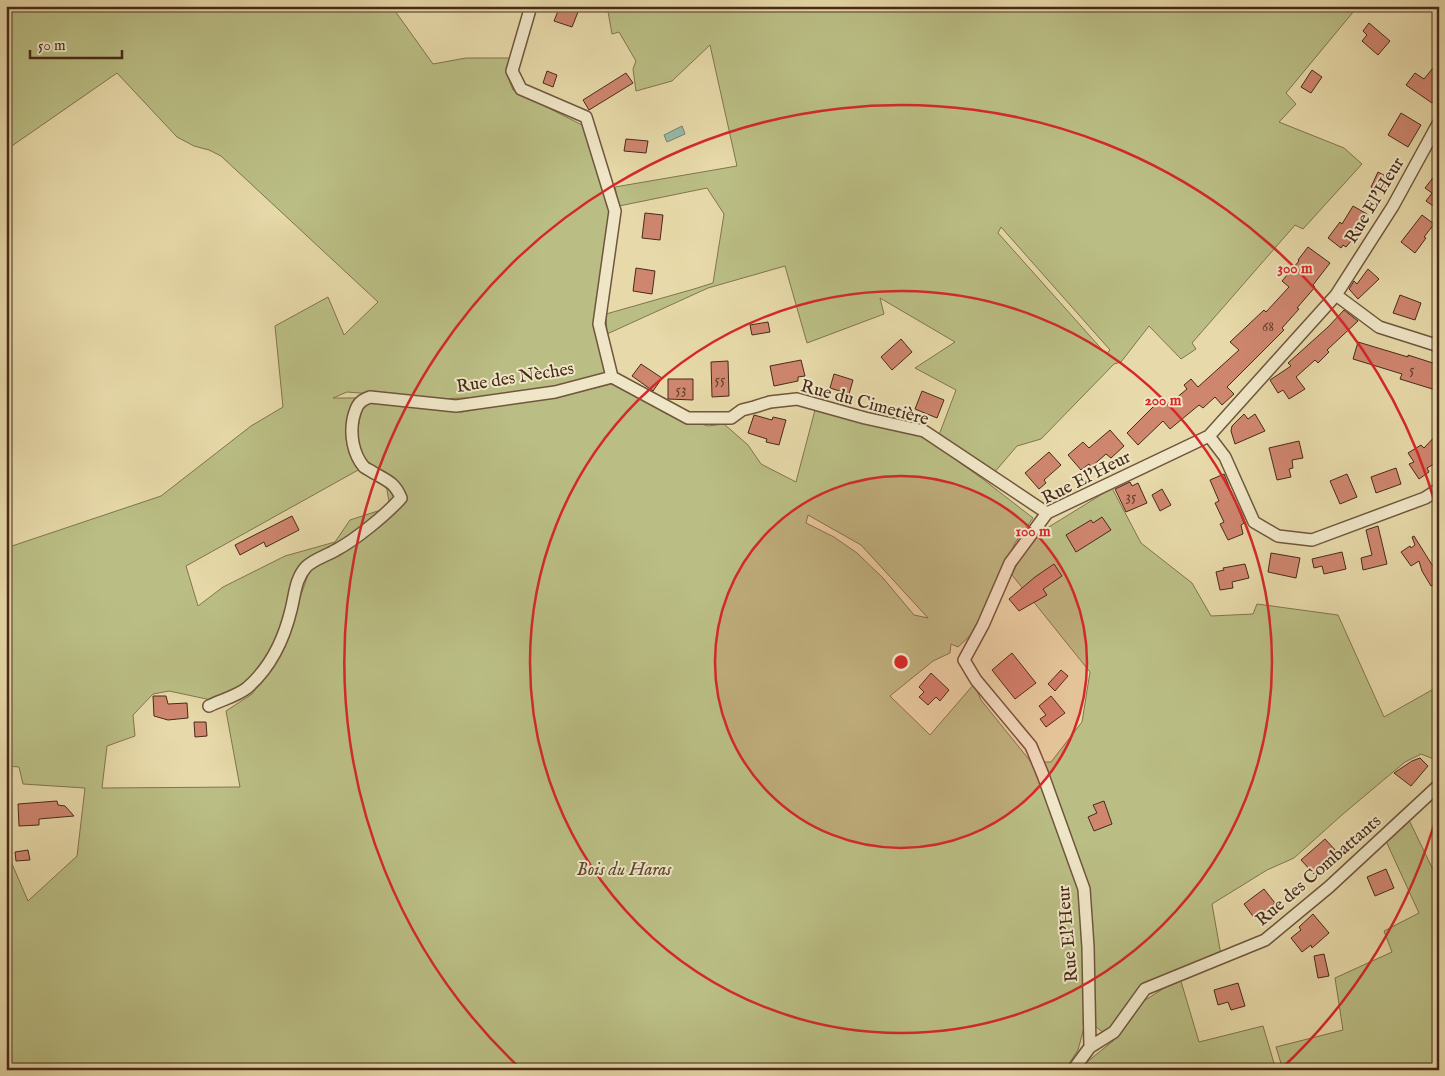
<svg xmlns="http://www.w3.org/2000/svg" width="1445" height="1076" font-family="'IM FELL English',serif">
<rect width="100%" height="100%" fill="#e7d9a9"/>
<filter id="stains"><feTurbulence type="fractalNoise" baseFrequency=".004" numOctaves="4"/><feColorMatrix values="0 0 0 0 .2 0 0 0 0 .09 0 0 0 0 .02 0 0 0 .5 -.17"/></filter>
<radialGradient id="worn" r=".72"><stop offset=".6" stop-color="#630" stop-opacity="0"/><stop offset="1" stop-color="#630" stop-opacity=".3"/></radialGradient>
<path fill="#babe84" stroke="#81744e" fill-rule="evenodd" d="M6,6H253L255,8L256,6H400L395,11L433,64L466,58H510L506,72L513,90L584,126L612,211L597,322L608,369L599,377L569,387L490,397L435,399L347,392L333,398H357L348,434L360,469L186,566L198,606L223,587L285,556L335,542L350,520L390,507L384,473C379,469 369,465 365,459C353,445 358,418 365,403L372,400L462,412L498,405L556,398L615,383L667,414L708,426L724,424L748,445L761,464L796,482L815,410L921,435L984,480L1033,518L1015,543L974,632L958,647L951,644L950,653L933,661L890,696L930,735L974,684L981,700L1031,762H1051L1082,722L1090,672L1012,575L1025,547L1039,533L1112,488L1141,543L1192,583L1211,616L1253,614L1257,604L1338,615L1384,717L1439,686V761L1421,754L1405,762L1343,814L1294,858L1267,870L1212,904L1221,955L1161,977L1132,997L1115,1028L1105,1034L1095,1026L1093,1015L1086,1020L1078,1050L1065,1070H6V850L28,901L77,856L85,788L23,784L19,767L6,766V548L161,496L251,426L283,407L275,326L328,297L344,335L378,302L221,156L209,150L194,146L177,137L117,73L6,150ZM808,515L861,545L928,618L914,615L883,578L857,553L834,537L806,523ZM308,575L280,654L252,694L226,711L240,787L102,788L107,746L135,736L133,715L153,694L169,691L216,701L241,689L263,669L279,640L296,580Z
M607,6H1348L1354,11L1286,93L1296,104L1279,122L1344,148L1362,164L1303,229L1295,225L1192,343L1196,349L1181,359L1149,326L1121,362L1114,364L1041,439L1017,446L993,474L939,435L956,390L915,368L955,342L880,298L884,314L807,343L785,266L708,288L607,334L606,314L694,289L713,283L724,214L707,188L619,206L615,187L737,166L710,45L672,81L636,91L633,69L636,61L619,32L612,34ZM1001,227L1110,350L1106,354L998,233Z
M1408,818L1439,882V1070H1283L1276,1047L1343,1030L1335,978L1392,952L1384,931L1419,913L1385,839Z
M1180,978L1199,1042L1263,1026L1276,1070H1077L1113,1041L1139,1004Z"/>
<path fill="#97baaa" stroke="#778070" d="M682,126L685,134L667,142L664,135Z"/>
<path fill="#cf866f" stroke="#482a19" d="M560,6L578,12L572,27L554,21Z
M1369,23L1390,41L1378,55L1362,41L1367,35L1363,31Z
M1433,68L1439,72V93L1432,103L1406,85L1415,73L1424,79Z
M1312,70L1322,77L1311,93L1301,87Z
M547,71L557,75L553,87L543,83Z
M626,73L633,83L589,110L583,100Z
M1401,113L1421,125L1408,147L1388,135Z
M626,139L648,141L646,153L624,151Z
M1439,170V210L1426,201L1432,193L1425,188Z
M1378,172L1393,180L1385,194L1371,187Z
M1353,206L1367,214L1356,235L1346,247L1343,245L1341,248L1328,238L1340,222L1342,224Z
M645,213L663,215L660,240L642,238Z
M1422,215L1434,224L1424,237L1426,238L1415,253L1401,242Z
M1308,247L1330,263L1313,285L1315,287L1297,308L1299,309L1282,328L1284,330L1227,387L1234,394L1222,405L1215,397L1203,408L1199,405L1170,429L1163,421L1138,445L1127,433L1163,397L1169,404L1187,389L1184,385L1191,379L1198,387L1239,350L1230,342L1264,310L1266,312L1289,287L1282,281L1299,261L1298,260Z
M636,268L655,271L652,294L633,291Z
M1368,269L1379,279L1358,299L1349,289L1354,281L1357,284Z
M1400,295L1421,303L1415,320L1393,313Z
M1344,310L1358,321L1327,350L1329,352L1318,363L1315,360L1296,377L1305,389L1289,399L1283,390L1278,393L1270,380L1291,366L1288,363L1328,327Z
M768,322L770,332L752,335L750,325Z
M901,339L912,352L892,370L881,357Z
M1358,342L1408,357V355L1439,365V391L1400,379L1402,374L1353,359Z
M801,360L805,376L798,377V381L774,386L770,366Z
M728,361L729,396L712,397L711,362Z
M641,364L662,378L653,391L632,376Z
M834,374L853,380L849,394L830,388Z
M668,379H693V400L668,399Z
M922,391L944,400L937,418L915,409Z
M1244,414L1248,419L1255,414L1265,431L1235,444L1231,431L1232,426Z
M754,415L772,420L773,417L786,420L779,445L766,442L767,439L748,433Z
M1110,430L1124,446L1111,458L1106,454L1091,467L1089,464L1081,470L1068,455L1083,442L1089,448Z
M1439,432V461L1427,468L1429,472L1419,479L1409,464L1414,462L1408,453L1421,445L1424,448Z
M1299,441L1303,458L1292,460L1293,468L1289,469L1291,477L1277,480L1269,448Z
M1049,452L1061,465L1044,480L1046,483L1039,489L1025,473Z
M1396,468L1401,484L1376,493L1371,477Z
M1224,474L1244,523L1241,525L1243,534L1228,540L1220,524L1224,522L1215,503L1219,501L1210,480Z
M1347,474L1357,497L1340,504L1330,481Z
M1130,482L1132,486L1138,483L1147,503L1126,512L1115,489Z
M1162,489L1171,505L1160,511L1152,495Z
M292,516L299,530L266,547L264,542L240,555L235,545Z
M1102,517L1111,530L1076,552L1066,535L1091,520L1093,523Z
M1378,526L1387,564L1363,570L1361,558L1372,555L1366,530Z
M1414,536L1439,576V583L1431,586L1422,571L1419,561L1411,566L1401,552L1410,546L1411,548L1415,545L1412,537Z
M1342,552L1346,569L1324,574L1322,566L1314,568L1312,559Z
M1271,553L1300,558L1296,578L1268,572Z
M1054,564L1062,576L1043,589L1047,595L1019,611L1009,599L1035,577Z
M1245,564L1249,578L1232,582L1233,588L1220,590L1216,572L1224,570L1223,568Z
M1012,653L1036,683L1015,699L992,670Z
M1061,670L1068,676L1055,691L1048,684Z
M931,673L949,690L940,701L936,697L928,705L919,697L924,692L919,687Z
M153,696H166L168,704L187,703L188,718L168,720L154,716Z
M1051,696L1065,713L1046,727L1040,719L1046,715L1039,706Z
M194,722H206L207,736L195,737Z
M1420,758L1428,766L1411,786L1394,773L1412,761Z
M57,801L58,805L65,806L74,816L39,819V825L19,826L18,804Z
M1104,801L1112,824L1094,831L1088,817L1097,813L1093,805Z
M1325,839L1338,853L1314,874L1301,860Z
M28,850L30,860L16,861L15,852Z
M1386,869L1394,888L1375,896L1367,877Z
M1264,889L1275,903L1255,919L1244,904Z
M1313,914L1329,933L1312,948L1311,945L1302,952L1291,938L1301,930L1299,927Z
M1324,954L1329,976L1318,978L1314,956Z
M1238,983L1245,1006L1231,1010L1228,1002L1218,1005L1214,990Z"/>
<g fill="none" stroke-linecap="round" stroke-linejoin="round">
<defs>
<path id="minor" d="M531,6L512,71L521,89L586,117L615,211L599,324L612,377L688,418H731L742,410L754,407L770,402L797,399L865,418L924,431L1047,513
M1336,295L1379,327L1439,346
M1209,436L1225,457L1254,522L1278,536L1312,540L1425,498L1439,489
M209,706C221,700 237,696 247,688C270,668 284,639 291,610C295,595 295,579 306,567C314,559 326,556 336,550C355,540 386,515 401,498C395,483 388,481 374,473C371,471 367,469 364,467C353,454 350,435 353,419C356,407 358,401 370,397L456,406L555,392L612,377
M1090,1047L1088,947L1084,889L1043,775L1031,746L976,680L964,660L983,625L1010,563L1047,513L1209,436L1336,295L1393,206L1439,122
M1073,1070L1090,1047L1114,1032L1145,989L1265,940L1329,887L1439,785"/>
</defs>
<use href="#minor" stroke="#70563d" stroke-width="14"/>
<use href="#minor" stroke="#efe6c7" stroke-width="11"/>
</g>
<circle cx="901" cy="662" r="186" fill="#d62828" fill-opacity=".12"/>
<g fill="none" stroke="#d62828" stroke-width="2.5">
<circle cx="901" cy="662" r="186"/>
<circle cx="901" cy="662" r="371"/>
<path d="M1438 811A557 557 0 0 1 1281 1069M521 1069A557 557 0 1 1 1438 513"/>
</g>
<g text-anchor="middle" stroke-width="4" stroke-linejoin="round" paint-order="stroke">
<g font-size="15" fill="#6a412e">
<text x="1268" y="331">68</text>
<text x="1412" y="374">5</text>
<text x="720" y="384">55</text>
<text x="681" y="394">53</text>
<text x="1131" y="501">35</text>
</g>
<g font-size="18" fill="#482a19" stroke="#efe6c7">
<text transform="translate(1374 200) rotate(-59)" y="6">Rue El'Heur</text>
<text transform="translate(515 377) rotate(-9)" y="6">Rue des Nèches</text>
<text transform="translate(865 402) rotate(15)" y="6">Rue du Cimetière</text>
<text transform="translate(1086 477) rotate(-27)" y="6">Rue El'Heur</text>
<text transform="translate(1318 870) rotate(-41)" y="6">Rue des Combattants</text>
<text transform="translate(1067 934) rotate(-95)" y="6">Rue El'Heur</text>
</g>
<g font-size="18" font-style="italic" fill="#5f482e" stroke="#efe6c7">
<text x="624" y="875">Bois du Haras</text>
</g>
</g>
<circle cx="901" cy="662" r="8" fill="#d62828" stroke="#efe6c7" stroke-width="2.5"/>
<g font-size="15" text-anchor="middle" font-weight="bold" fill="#d62828" stroke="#efe6c7" stroke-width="4" stroke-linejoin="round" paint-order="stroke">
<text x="1295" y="273">300 m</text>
<text x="1163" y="405">200 m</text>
<text x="1033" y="536">100 m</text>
</g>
<rect width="1445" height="1076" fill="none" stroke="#e7d9a9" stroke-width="25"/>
<rect x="8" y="8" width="1430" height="1061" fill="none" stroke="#482a19" stroke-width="2.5"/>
<rect x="12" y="12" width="1420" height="1051" fill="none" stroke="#482a19"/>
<path d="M30 50v8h92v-8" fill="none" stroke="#482a19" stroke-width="2.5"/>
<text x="38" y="50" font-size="15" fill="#482a19" stroke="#efe6c7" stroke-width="4" paint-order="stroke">50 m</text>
<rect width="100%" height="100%" filter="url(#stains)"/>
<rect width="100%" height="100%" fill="url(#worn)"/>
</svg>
